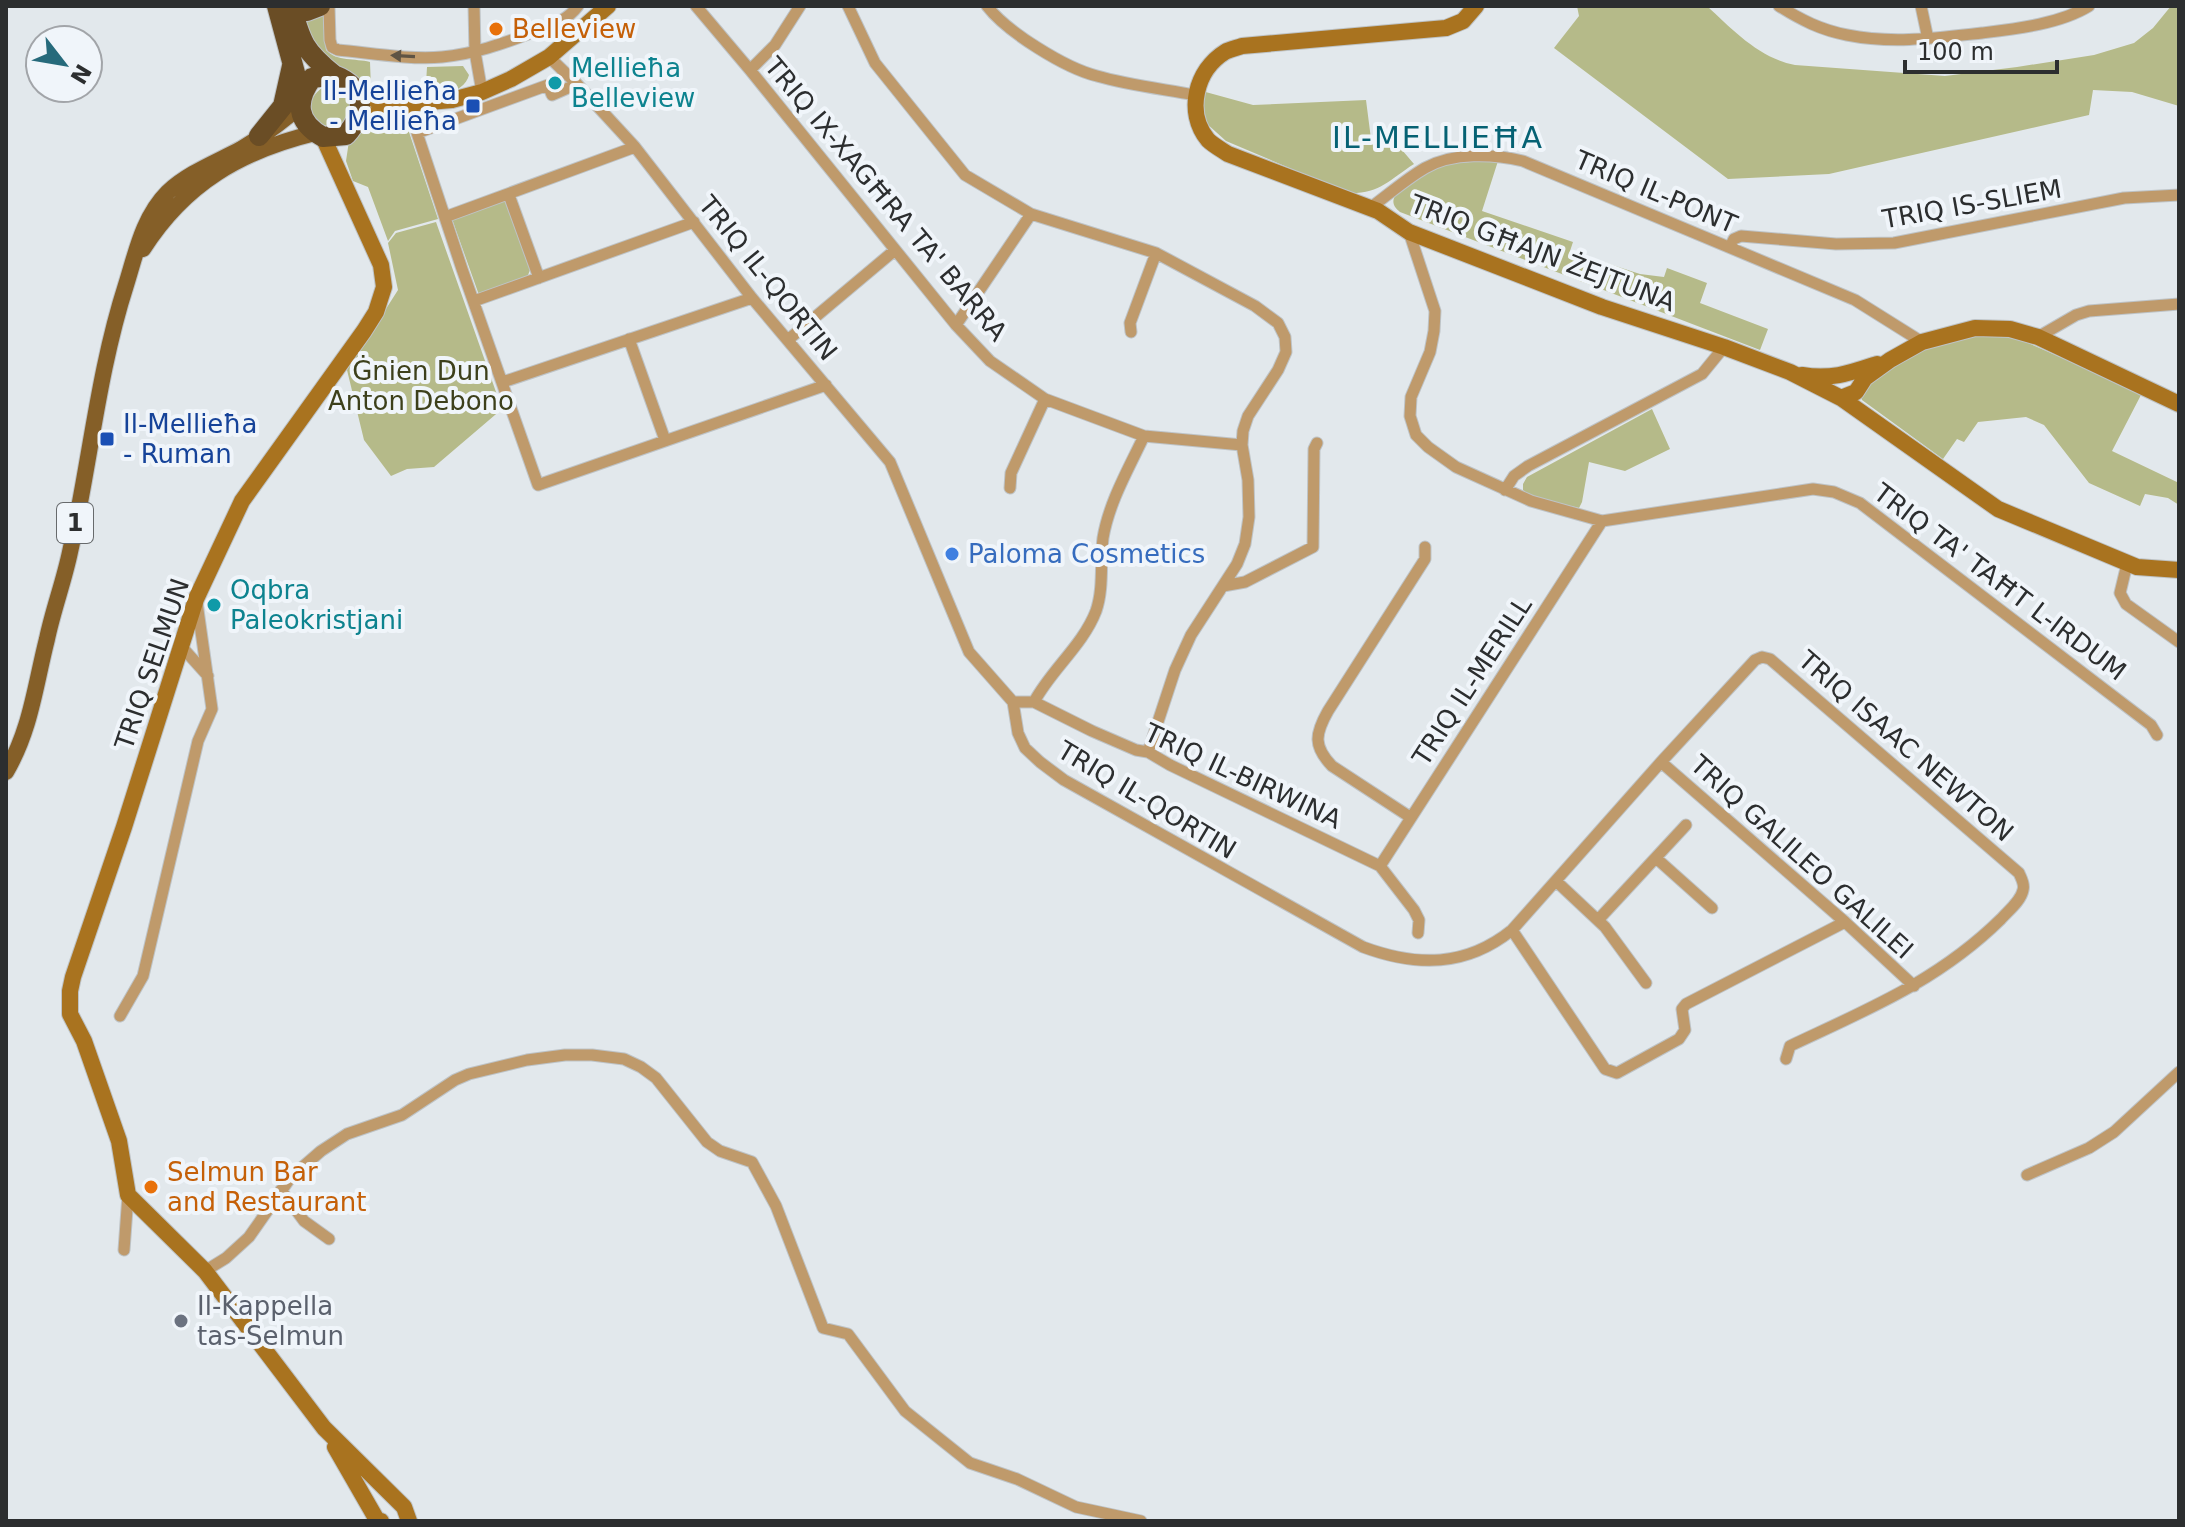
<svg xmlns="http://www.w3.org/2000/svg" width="2185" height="1527" font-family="'DejaVu Sans',sans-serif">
<rect width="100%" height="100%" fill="#e2e8ec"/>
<path fill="#b5ba89" d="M1577,6H1707C1733,30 1759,58 1795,65L1945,76L2017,67L2094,55L2134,43L2153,28L2171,6H2179V106L2132,92L2093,90L2089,115L1829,174L1728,179L1554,48L1579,16Z
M323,10L326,50C337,62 355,58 370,62L371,89L422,93L426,84L427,67L463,66L469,75C463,100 406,105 385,100C372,96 363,88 353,80C331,65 298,45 298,16H312Z
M328,85L341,86L353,102L347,121C316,141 294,99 328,85Z
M1202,91L1253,105L1366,100L1371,139L1402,150L1414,164C1389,180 1380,194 1348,193L1226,141L1206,123Z
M403,114L438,219L395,231L388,241L368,187L353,181L346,161L349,141L368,122Z
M1498,161L1482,211L1573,242L1568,257L1591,265L1594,259L1640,274L1664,277L1667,268L1707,283L1700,303L1768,329L1760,350L1400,212C1395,208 1391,203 1395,196C1401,184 1430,169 1442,166C1459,161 1481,162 1498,161Z
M506,199L531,267L527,278L479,295L452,219Z
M436,222L502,409L434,467L407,469L391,476L364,440L347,370L398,290L388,243L396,233Z
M1999,335L2019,339L2142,393L2112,451L2179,483V505L2168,498L2145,494L2140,506L2089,483L2044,425L2026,417L1978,422L1964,442L1957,439L1943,459L1862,400L1861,397L1871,375L1938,343L1965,336Z
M1652,409L1670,449L1625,471L1589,462L1582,502L1579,508L1529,496L1523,490V484L1527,477Z"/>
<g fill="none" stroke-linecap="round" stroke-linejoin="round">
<defs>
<path id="street" d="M329,6L330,40L332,47L338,50C370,53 411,60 442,57C474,54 502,44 531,33C549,26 566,22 578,6
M474,6L475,52L482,92
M696,6L750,70L956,325L990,361L1045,399L1144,436L1242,445
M848,6L875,63L965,175L1031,214L1156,253L1255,306L1278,323L1285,337L1286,352L1278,370L1248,416L1243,431L1242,445L1248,480L1249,517L1245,544L1237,564L1191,635L1175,670L1148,752
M987,6C1007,32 1065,68 1097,76C1128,85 1163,89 1195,95
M1779,6C1801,20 1821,30 1847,35C1892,44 1936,38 1982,33C2015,29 2060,24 2089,6
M1921,6L1928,39
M549,57L577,84L635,147L752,298L890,462L969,652L1013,702L1018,733L1025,748L1040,762L1064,780L1363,947C1417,967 1466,967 1512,930L1661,762L1755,660L1762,657L1770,659L2019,873C2021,878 2025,884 2023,890C2021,901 2008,911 2001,919C1938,981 1868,1009 1790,1046L1786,1059
M750,70L775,45L800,6
M577,84L552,95L548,85L417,133L462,269L538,485L826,385
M509,195L539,278
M1370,208C1388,195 1406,179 1425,168C1453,152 1493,154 1523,161L1855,300L1922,342
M445,217L635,147
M1409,232L1435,311L1434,331L1430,352L1411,397L1410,416L1416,435L1428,447L1456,467L1531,501L1602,521L1813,489L1834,492L1860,503L2151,725L2157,735
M1730,247L1734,239L1741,236L1836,244L1894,243L2124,198L2179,195
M474,301L694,222
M956,325L1031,214
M1131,332L1130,323L1156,253
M2038,337L2076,315L2089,311L2179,304
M629,339L665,440
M789,339L895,250
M503,382L752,298
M1010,488L1011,473L1045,399
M1505,490L1514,476L1528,466L1702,374L1724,347
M2127,564L2120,593L2126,604L2179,642
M1223,586L1245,582L1313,547L1314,449L1317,443
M181,646L208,676
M1013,702H1034L1092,731L1136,750L1148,752L1170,765L1380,866L1414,910L1419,920L1418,933
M1034,702C1051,670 1083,645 1096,611C1104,588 1100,562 1103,538C1109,502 1129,468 1144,436
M1661,762L1845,922L1914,986
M1410,817L1332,766C1313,746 1315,734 1328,711L1425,559V547
M1656,858L1712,908
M1380,866L1602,521
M1556,881L1605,927L1646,983
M1598,920L1686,825
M1512,930L1605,1069L1617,1073L1679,1039L1685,1030L1682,1009L1686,1004L1845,922
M120,1016L143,976L198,741L212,709L197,603
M2027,1175L2089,1148L2114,1132L2179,1072
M281,1190L304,1221L329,1239
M124,1250L128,1195
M205,1271L226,1258L249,1237L291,1177L321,1151L347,1134L402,1115L455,1080L469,1074L527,1060L565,1055H592L624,1059L641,1067L656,1078L707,1142L720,1151L752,1162L776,1206L823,1328L848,1334L905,1411L970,1463L1017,1479L1076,1507L1141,1521"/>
<path id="secondary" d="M1476,6L1463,21L1446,28L1242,46C1237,48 1230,49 1225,52C1196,70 1185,112 1208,140C1213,145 1222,150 1228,154L1378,211L1409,232L1602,307L1724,347L1790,372L1841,398L1998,509L2137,567L2179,570
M355,88L379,102L394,105L452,100L482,92L511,79L549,57L608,6
M357,122L373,115L404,111
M323,137L381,265L384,287L376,312L364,331L242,501L196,599L124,827L73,977L70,991V1014L84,1041L119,1141L128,1195L205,1271L324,1428L404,1507L409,1521
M1802,375C1831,380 1850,373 1877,364
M1841,398L1856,392L1865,378L1890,360L1922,342L1975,328L2010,329L2038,337L2179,404
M335,1447L377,1520L381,1521"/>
<path id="primary" d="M143,249C185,183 241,151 315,133
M6,772C31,729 35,686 47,639C53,610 64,581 70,552C90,463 98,372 126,285C136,253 143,217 168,192C188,173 217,162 241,149C261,137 282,122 300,106"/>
<path id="highway" d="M277,6L301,95
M291,6C301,42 304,51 334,75
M294,6L307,11L320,6
M334,75C365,87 367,111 346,135L323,137C296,122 295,101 312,78Z
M259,136L283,106L292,66"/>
</defs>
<use href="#street" stroke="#bec3c6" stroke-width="13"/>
<use href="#secondary" stroke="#bec3c6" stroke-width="18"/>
<use href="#primary" stroke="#bec3c6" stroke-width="18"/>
<use href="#highway" stroke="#bec3c6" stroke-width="22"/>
<use href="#street" stroke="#bf9a6b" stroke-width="11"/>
<use href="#secondary" stroke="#a9731f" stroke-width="16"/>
<use href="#primary" stroke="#855f28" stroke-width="16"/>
<use href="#highway" stroke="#6a4d25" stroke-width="20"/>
</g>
<defs><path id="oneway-solid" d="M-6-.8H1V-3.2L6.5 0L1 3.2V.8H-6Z" transform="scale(2)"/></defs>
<use fill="#5f5444" href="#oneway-solid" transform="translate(403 56) rotate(-177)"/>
<g fill="#e8710a" stroke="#f0f5fa" stroke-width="3">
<circle cx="496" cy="29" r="8"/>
<circle cx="151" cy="1187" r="8"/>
</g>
<g fill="#0f9aa8" stroke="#f0f5fa" stroke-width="3">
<circle cx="555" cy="83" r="8"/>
<circle cx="214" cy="605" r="8"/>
</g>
<g fill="#1a4fb4" stroke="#f0f5fa" stroke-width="3">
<rect x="465" y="98" width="16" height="16" rx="4"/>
<rect x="99" y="431" width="16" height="16" rx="4"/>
</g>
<circle fill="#3f7fe0" stroke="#f0f5fa" stroke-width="3" cx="952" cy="554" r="8"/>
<circle fill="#6b7280" stroke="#f0f5fa" stroke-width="3" cx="181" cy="1321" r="8"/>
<g text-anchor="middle" stroke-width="8" stroke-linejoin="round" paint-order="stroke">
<rect fill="#f0f5fa" stroke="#676a6c" stroke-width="2" x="57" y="503" width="36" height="40" rx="6"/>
<g font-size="24" font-weight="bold" fill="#2c2e2f">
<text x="75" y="531">1</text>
</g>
<g font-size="26" fill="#c56008" stroke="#f0f5fa" text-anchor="start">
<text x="512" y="38">Belleview</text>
<text x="167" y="1181">Selmun Bar<tspan x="167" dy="30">and Restaurant</tspan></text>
</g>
<g font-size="26" fill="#0d838f" stroke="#f0f5fa" text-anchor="start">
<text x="571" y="77">Mellieħa<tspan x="571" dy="30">Belleview</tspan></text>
<text x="230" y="599">Oqbra<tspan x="230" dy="30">Paleokristjani</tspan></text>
</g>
<g font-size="26" fill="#164399" stroke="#f0f5fa" text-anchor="end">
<text x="457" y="100">Il-Mellieħa<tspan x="457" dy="30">- Mellieħa</tspan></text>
<text x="123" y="433" text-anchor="start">Il-Mellieħa<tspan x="123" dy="30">- Ruman</tspan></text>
</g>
<g font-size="26" fill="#2c2e2f" stroke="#f0f5fa">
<text transform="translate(1656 192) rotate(23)" y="9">TRIQ IL-PONT</text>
<text transform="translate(886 199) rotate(50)" y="9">TRIQ IX-XAGĦRA TA' BARRA</text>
<text transform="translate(1972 204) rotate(-10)" y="9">TRIQ IS-SLIEM</text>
<text transform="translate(1543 253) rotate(21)" y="9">TRIQ GĦAJN ŻEJTUNA</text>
<text transform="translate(768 278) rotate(51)" y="9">TRIQ IL-QORTIN</text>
<text transform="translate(2000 582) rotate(37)" y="9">TRIQ TA' TAĦT L-IRDUM</text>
<text transform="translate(152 664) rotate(-71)" y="9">TRIQ SELMUN</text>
<text transform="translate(1472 681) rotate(-57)" y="9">TRIQ IL-MERILL</text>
<text transform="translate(1906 746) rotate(41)" y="9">TRIQ ISAAC NEWTON</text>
<text transform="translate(1243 776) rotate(25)" y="9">TRIQ IL-BIRWINA</text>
<text transform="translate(1147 800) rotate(31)" y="9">TRIQ IL-QORTIN</text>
<text transform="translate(1802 857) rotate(42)" y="9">TRIQ GALILEO GALILEI</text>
</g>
<g font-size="26" fill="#3d401b" stroke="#f0f5fa">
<text x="421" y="380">Ġnien Dun<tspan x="421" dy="30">Anton Debono</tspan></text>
</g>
<g font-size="26" fill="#366cbe" stroke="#f0f5fa" text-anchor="start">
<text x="968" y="563">Paloma Cosmetics</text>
</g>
<g font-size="26" fill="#5b616d" stroke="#f0f5fa" text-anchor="start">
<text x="197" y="1315">Il-Kappella<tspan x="197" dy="30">tas-Selmun</tspan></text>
</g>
<g font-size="30" letter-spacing="2" fill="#066274" stroke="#f0f5fa">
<text x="1438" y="148">IL-MELLIEĦA</text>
</g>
</g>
<rect width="2185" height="1527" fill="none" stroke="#2c2e2f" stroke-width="16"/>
<g transform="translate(64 64) rotate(121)"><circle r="38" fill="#f0f5fa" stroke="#a2a5a9" stroke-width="2"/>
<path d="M0-6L14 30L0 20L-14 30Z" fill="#266a7b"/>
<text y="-12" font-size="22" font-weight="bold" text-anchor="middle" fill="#2c2e2f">N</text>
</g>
<path d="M1905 60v12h152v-12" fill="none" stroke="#2c2e2f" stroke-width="4"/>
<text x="1917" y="60" font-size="24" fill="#2c2e2f" stroke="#f0f5fa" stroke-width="6" paint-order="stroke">100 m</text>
</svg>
